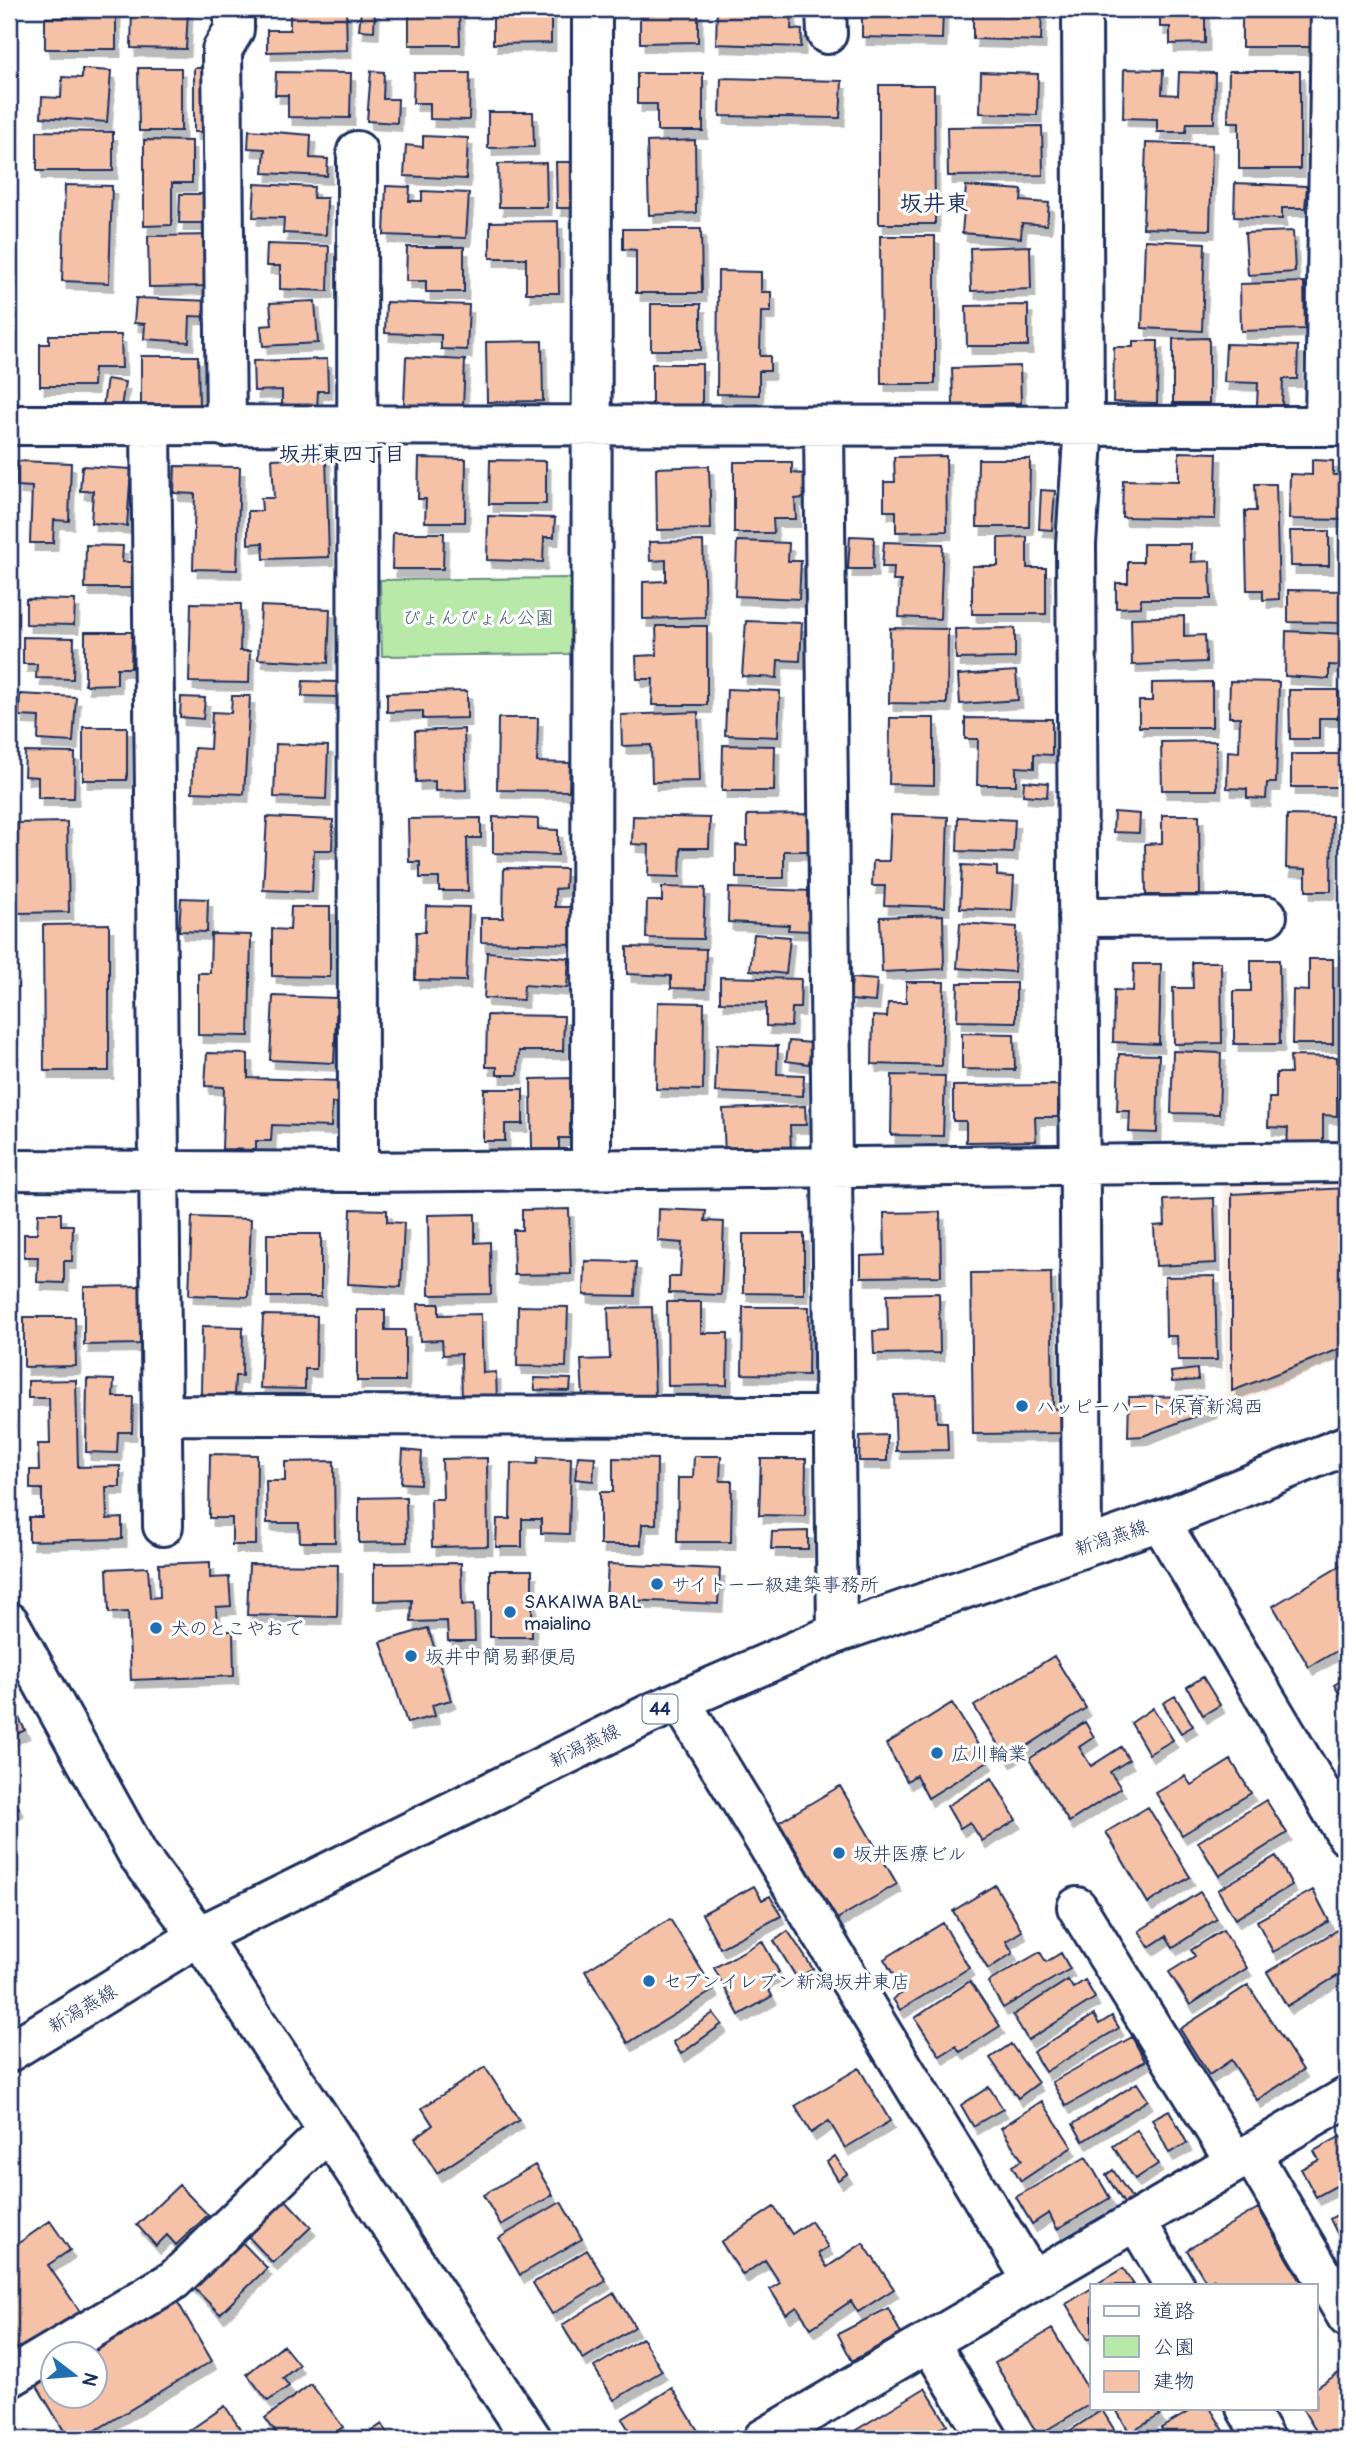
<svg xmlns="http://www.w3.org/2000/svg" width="1356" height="2448" font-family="Pangolin,'Klee One',sans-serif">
<defs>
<filter id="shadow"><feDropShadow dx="4.5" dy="8" stdDeviation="0" flood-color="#0004"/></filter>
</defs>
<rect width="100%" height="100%" fill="#fff"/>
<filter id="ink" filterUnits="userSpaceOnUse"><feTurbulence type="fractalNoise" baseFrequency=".0143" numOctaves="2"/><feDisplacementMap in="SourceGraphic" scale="14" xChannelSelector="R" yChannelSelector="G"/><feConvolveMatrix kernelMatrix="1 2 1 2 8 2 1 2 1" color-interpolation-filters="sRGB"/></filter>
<g filter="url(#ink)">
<path fill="#fcede5" d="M1347,1178V1358L1226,1407L1224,1180Z"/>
<path fill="#b9e9a8" stroke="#6a8c83" stroke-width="2" d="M574,578V654L382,656L380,580Z"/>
<path fill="#f6c2a7" stroke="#1b2f5e" stroke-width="2" filter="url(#shadow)" d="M68,9H116V49H45V18H68Z
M132,9H188L186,49L131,48Z
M290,9H346L347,50L267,52V30H290Z
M361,9H375L374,31L359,30Z
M409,9H459L460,45H409Z
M493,9H565H551V43L493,44Z
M640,9H698V42L640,43Z
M717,9H792L791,29L802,30L801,47L716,44Z
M862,9H943L942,39L862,37Z
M973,9H1042L1041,41L973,39Z
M1160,9H1205V43L1170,44V27H1160Z
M1242,9H1313L1314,47H1242Z
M138,68H181V131H139Z
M194,68H211V132H194Z
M82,69L111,71L107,122L41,117L42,97L61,98L62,77L82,78Z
M1124,69L1163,70L1162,94L1178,95L1179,72L1215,73L1214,123H1187L1186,132H1157V119L1123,118Z
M371,71L384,72L383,99H398L397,123L367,121Z
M1229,71H1300V169H1239V122H1228Z
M276,72L351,73L350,118L288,117V95H275Z
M981,72L1038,74L1037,115L980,113Z
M414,73H470L469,120L430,119V103H413Z
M637,73H703V131H657V104H637Z
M721,78L842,81L840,118L720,116Z
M879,85H934L935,224H879Z
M488,112H533L534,147L488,148Z
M1042,126L1043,175L948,176L947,127Z
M249,130L311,135L310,158L328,159L327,176L263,173L265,149L248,148Z
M37,131L113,132V171H37Z
M423,136L468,138L466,179L404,176L406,145L423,147Z
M144,140L192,141V183H172V225L144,226Z
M695,140L696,213L649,215L647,142Z
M1146,143L1212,145L1210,230L1143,228Z
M556,162H574V208H557Z
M546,163L547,207H499L498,164Z
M1235,183L1307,186L1305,208H1282V219L1234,217Z
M255,184L314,187L313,198H327L326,235L283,233L284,218L253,217Z
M65,185L112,186L109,283L62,281Z
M386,186L410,187L409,201H422V191L469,193L466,238L384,235Z
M966,186L1022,190L1021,201L1049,203L1047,225L1022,223L1021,238L962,233Z
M180,194H209L208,223H179Z
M558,221L559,293H526V258H490V222Z
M623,229H701L702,293H636V250L623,249Z
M1293,231L1295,272L1248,275L1245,233Z
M215,235V286L149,287L148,236Z
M880,236H935V384H881Z
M1145,240L1205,243L1202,331L1142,328Z
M267,244L329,246L328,291L280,289V266H266Z
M1030,246L1031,289L971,291L970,248Z
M407,247H464V292H426V281H406Z
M718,271L761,272V292H771V312H761L760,356H770V371H759V395L717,394Z
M1304,282L1305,329L1241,331L1240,284Z
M136,298L211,301V317L190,316L189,342L144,339L145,324L134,323Z
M315,301L318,343L263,346L261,326L272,325L270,303Z
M386,302L469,305L467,350L441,349V335L385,333Z
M651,304H701V350H651Z
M1028,305V346H967L966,306Z
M49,335H121L122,368H94L93,386H40V344H49Z
M1209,338V403H1173V339Z
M542,341L543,401L487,402L486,342Z
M1133,341H1158L1157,403L1113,402L1114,347H1133Z
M1226,344L1298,346L1297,379H1283L1282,406L1257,405L1258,383L1224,382Z
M141,356H198L199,406L141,407Z
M406,357L465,360L463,407L404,405Z
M327,359L328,391H318L317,409L282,410V390L254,391L253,361Z
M652,364H702V406H652Z
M1020,366L1021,403L953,405L952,368Z
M107,379L125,382L121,407L103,405Z
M1179,452L1217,453L1215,519L1122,517L1123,480L1179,481Z
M946,456L947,531L896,532V511H884V482H895L894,457Z
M326,457L329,557L264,559L263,543L248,544V511H262L261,498H274L272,459Z
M419,458L466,459L465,522H425L426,499H418Z
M978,459H1030L1029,527H977Z
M490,460L546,461V504H489Z
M1312,460L1333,461V475H1347V520L1289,519L1290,474L1312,475Z
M17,461L71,463L69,521L54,520L53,543H30L32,487L17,486Z
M734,462H792V473L805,474L804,498L795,499L796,519H773L774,533H734Z
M82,466L131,469L127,526L91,523L93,491H80Z
M175,466L240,467L237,570L193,569L195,494L174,493Z
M709,466L711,529L657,530L656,468Z
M1255,484H1276L1279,599L1263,600V590H1247L1245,511H1256Z
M1041,490L1055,491L1052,530L1039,529Z
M488,516L555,518L554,537H544L543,562L487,560Z
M1290,531H1329V566H1291Z
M393,533H444L443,569H392Z
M850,536L874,537L873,569H848Z
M1027,537V568H1046V614H972V566H998V538Z
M703,541L705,617L643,619V582L666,581V560L650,561L649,542Z
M737,541L789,543L788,561H801L799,599L735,596Z
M884,542L943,544L940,619L899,617L901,581H893L894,567H882Z
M1143,544H1191V562L1210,561L1211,599H1141V607L1116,608V583H1128V562H1143Z
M86,545L123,546L122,562H134V588H85Z
M1288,590L1347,591L1346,623L1288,622Z
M26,599L75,600L74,625L26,624Z
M191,603L241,604L240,651H250L249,683L189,682Z
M261,606L330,609L328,663L258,659Z
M1184,616V636L1205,635L1206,662L1132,665L1131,618Z
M746,621L802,623L800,661L778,660L777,678L742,676Z
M656,626H707V705H652L653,679H637L636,656L657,655Z
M890,628L948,629L947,704L889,703Z
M1015,628V658L956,659L955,629Z
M1286,631L1347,634V666L1329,665V679L1285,676Z
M85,632H132L131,668H117V684L85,685Z
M23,637L74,638L73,679L36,678L37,664H23Z
M1016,671L1018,700L960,704L958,675Z
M303,681L339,682V697L302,696Z
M1230,681L1279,682L1276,783H1267L1266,799L1247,798V789L1227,788L1228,751L1239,752L1240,717H1229Z
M1212,682V727H1139V701H1152V683Z
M727,689L780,691L778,737L725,735Z
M1289,690H1338V718H1319V739H1290Z
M467,691V718L423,719V711L387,712V693Z
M20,694L76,697L73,742L38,740L39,717L19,716Z
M232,696H250L244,794L192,792L194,748L210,749L212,712L231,713Z
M181,697L205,698L203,719L180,717Z
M698,712L700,781L652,782L651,745L622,746L621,715Z
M498,718H538L537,762L570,763L569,791L497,790Z
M890,718H934V785L889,784Z
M965,718L1052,719V755L1034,754V768L1016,767V785H977L978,739H965Z
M83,727H127V780H83Z
M464,729L466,790L435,791V781L416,782L415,731Z
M1216,741L1217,790H1162L1161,742Z
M276,744L328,746L326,799L274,797Z
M723,745L775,746L774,791H722Z
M25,752L75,753L74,798H38V777L24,776Z
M1291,754H1340L1339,787H1291Z
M1024,781L1048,783L1047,797L1023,795Z
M1114,812L1140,814L1139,833L1113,832Z
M809,814V851H784V878H736V845L747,846V815Z
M891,815L948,817L945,907L884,905L885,886H872L873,861H889Z
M1162,815H1199L1200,895H1146L1145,844L1162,843Z
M1287,815L1332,816L1331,891H1306V869L1286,868Z
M633,816L710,818L709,848H681L680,877L648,876L649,845L632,844Z
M267,817L333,820L332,850H314L312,892L263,890Z
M493,817L538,819V829L558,830V855L493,853Z
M958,817L1015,820L1013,853L957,851Z
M481,818V838H467L468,891H439V878H420V862H409L408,819Z
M67,822L69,912L18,913L16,823Z
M962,865L997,867V876L1014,877L1012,910L960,908Z
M504,868L566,869L565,888L555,889V907H575V944L481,942V918H503Z
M662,887L705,888L703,939L646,938L647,901H662Z
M729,888L812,891L810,931L788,930L789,925L728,922Z
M181,898L208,899L207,932L179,931Z
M426,906L469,907L466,981L415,980L416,932H425Z
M291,907H330V977L272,976V929L290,930Z
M943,915L944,969L882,972L880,917Z
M960,923L1017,927L1014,972L957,968Z
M109,924V1071H44L43,925Z
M211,934L251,935L249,1036L198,1035V973H210Z
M754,934L790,937L786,974L750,970Z
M627,947L706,949L705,989L671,988V976L627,974Z
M487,952L569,958L567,988L524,985L523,1000L484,998Z
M1309,959H1333V1044H1292L1293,990L1309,991Z
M1251,960H1279L1280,1044H1234V991H1251Z
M1192,962H1221L1222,1043L1174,1044L1173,988H1193Z
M1134,964H1161L1159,1044L1113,1042L1114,990L1133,991Z
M720,977L801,979L800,1008H792L791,1027L766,1026V1003L720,1002Z
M852,978L877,980L875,1002L850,1000Z
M906,982H944L942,1066L872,1064L873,1016L887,1017L888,1003H906Z
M958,983H1016V1022L957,1021Z
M273,996L337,998L334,1063L270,1060Z
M658,1002L704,1003L703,1090L656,1089Z
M487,1015L564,1016L563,1051H519L518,1075H497V1067H486Z
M962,1033L1014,1034L1015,1070L962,1069Z
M789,1041L811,1043L809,1064L786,1061Z
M717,1044L778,1046L777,1074L804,1075L803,1096L715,1092Z
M1173,1051L1221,1053L1219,1114L1171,1113Z
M207,1053L248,1054V1078L342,1081L341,1103H332L331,1127L272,1125L271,1141H256V1150L222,1149L224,1087L205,1086Z
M1119,1054L1159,1055L1157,1133L1129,1132L1130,1111H1117Z
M1290,1056L1337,1057V1116L1323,1115V1149H1287L1288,1128L1268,1127L1269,1098H1276V1073H1291Z
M892,1075L945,1076L943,1136L891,1135Z
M571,1078V1138H559V1149L532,1150L531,1079Z
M1058,1085V1117H1035L1036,1141L966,1142V1121H953V1086Z
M484,1089H523V1124H505V1141H483Z
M805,1106L806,1125H790L791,1152L725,1155L723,1109Z
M1347,1188V1346L1232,1391V1194Z
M1214,1198L1216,1263L1156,1266L1154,1226L1165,1225L1164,1200Z
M351,1209L387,1210V1222L404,1223L401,1287L348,1284Z
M569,1209L571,1274L514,1275L513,1230H522V1210Z
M659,1209L706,1211L705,1221L724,1222L721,1295L669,1293V1277H680L682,1243L658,1241Z
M940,1212L941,1276L861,1277V1256L885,1255L884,1213Z
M38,1213H61V1225H73L72,1261H64V1283L37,1282L38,1257H24V1234H37Z
M475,1214V1243L490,1242L491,1294L429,1295L428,1215Z
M192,1217L251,1219L248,1297L189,1295Z
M267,1234H321V1297H267Z
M743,1234H804V1294L743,1293Z
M585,1261L636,1262L635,1296L584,1295Z
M1051,1272L1053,1409L1063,1408L1062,1433L973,1434L971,1273Z
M1215,1276L1217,1360H1178L1177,1336H1166L1165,1277Z
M143,1286V1344L84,1345V1287Z
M939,1293L940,1353L874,1354L873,1331L888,1330L887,1294Z
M667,1302H701V1333H728L727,1385L668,1386Z
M418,1304H439V1315L481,1314L483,1373L496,1372L497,1401L462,1402L461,1354L443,1355L442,1340L420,1341Z
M518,1306L568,1307L566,1367L517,1366Z
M652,1307L655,1395L583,1398L581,1360L610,1359L608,1308Z
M743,1307H809L808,1375L742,1374Z
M357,1310H385V1330H405V1381H357Z
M263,1315L317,1316L316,1369H305V1389L260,1388Z
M24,1317H75L76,1366L24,1367Z
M202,1326L243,1327L242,1376H235L234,1396H201Z
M1197,1369L1198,1380L1172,1382L1171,1372Z
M534,1378L571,1379L570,1391L535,1390Z
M87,1379L114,1380L113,1397H133L132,1432H118L117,1453L86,1452Z
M76,1380L78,1467L120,1466V1487H106L107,1519L122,1518V1539L29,1541V1517H42V1489H30V1470H39L38,1444H50L49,1398H28V1381Z
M936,1394L937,1422H947L948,1450L896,1451L894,1395Z
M1211,1396L1212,1410L1143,1436L1128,1437L1129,1397Z
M887,1435V1461H859L860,1436Z
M403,1450L422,1452L420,1484L401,1483Z
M210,1454L257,1455L256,1545H232V1518H209Z
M578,1456L595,1457L593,1481L575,1479Z
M694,1456H721L720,1481H732L731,1542H677L678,1478H693Z
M538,1457L571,1458L569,1534L541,1533V1519H522V1547H496L497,1519H510L511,1463L537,1464Z
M487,1458L488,1546L432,1547L431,1499H443L442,1459Z
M613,1458L657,1459L656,1524H642L641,1545H600V1492H613Z
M761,1459H806L805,1516L759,1515Z
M334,1461L335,1542H300L299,1523H267L266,1481H285V1462Z
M406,1497L407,1542L359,1543V1498Z
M808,1531V1549H771L772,1532Z
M210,1562V1578L229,1577L231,1606L216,1607L217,1631H233L234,1676L131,1680L128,1612L109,1613L107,1569L148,1567L150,1598L160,1597L159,1564Z
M1347,1562V1645L1309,1667L1273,1606Z
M461,1563L462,1605L474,1604L475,1641H448L447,1621L411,1622L412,1600L374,1601V1564Z
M249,1564L338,1565L337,1617L247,1615Z
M608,1564L720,1569L718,1604L606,1599Z
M490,1570H532V1637H490Z
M428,1628L451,1700L432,1705L435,1716L407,1723L381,1642Z
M1054,1656L1086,1708L1007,1759L974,1706Z
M1203,1677L1220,1705L1203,1715L1187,1687Z
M1347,1677V1706L1334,1685Z
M1175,1696L1193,1726L1181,1733L1163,1703Z
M10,1701L25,1730L9,1738V1702Z
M952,1703L988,1761L928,1798L916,1775L907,1781L886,1744Z
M1153,1708L1173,1740L1149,1754L1131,1723Z
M1085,1722L1094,1737L1079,1747L1091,1766L1121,1747L1129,1760L1110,1772L1121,1788L1069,1822L1029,1759Z
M1231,1760L1251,1793L1182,1835L1156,1793L1185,1776L1191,1785Z
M992,1778L1016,1820L982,1841L970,1822L960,1828L947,1806Z
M840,1786L897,1884L837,1919L779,1822Z
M9,1790L19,1808L9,1814Z
M1266,1800L1287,1833L1219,1876L1198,1842Z
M1148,1807L1190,1877L1148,1903L1106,1832Z
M1276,1856L1292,1885L1235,1919L1218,1890Z
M995,1885L1022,1931L1006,1941L1013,1953L988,1969L953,1911Z
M754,1886L762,1900L770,1896L781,1916L720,1948L702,1914Z
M1313,1890L1329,1921L1273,1952L1257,1921Z
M1200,1892L1217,1919L1173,1947L1166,1936L1149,1947L1139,1931Z
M670,1919L714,1990L628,2043L585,1971Z
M943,1923L969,1968L900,2010L893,1999L904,1992L884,1959Z
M1346,1925L1347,1970L1287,2006L1267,1972Z
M1223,1930L1247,1968L1190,2005L1169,1972L1195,1956L1191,1950Z
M788,1931L813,1969L797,1978L774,1941Z
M762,1941L779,1972L764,1981L772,1996L739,2015L714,1968Z
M1040,1952L1046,1962L1061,1953L1070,1969L1003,2008L988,1982Z
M1068,1980L1073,1988L1085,1980L1095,1998L1028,2040L1013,2015Z
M970,1981L1000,2026L960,2052L956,2046L940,2056L915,2018Z
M1248,1985L1303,2070L1257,2100L1231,2060L1209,2075L1180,2029Z
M713,2013L722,2024L681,2054L673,2042Z
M1094,2015L1099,2024L1112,2016L1119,2028L1045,2072L1033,2052Z
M1132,2037L1145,2061L1066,2106L1052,2082Z
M1011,2044L1038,2083L1018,2098L990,2058Z
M485,2067L519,2120L437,2173L415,2138L433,2125L422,2108Z
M859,2068L890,2121L845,2148L829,2121L811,2133L795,2106Z
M1137,2083L1148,2100L1083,2141L1073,2124Z
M989,2087L1003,2109L973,2126L961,2105Z
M1042,2101L1072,2147L1021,2181L1012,2166L1022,2160L1001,2128Z
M1169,2110L1187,2143L1169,2153L1152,2119Z
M1137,2130L1158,2164L1135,2179L1113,2146Z
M1341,2136L1347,2147V2180L1316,2197L1301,2169L1319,2160L1314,2151Z
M835,2156L847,2174L838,2180L827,2162Z
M1086,2157L1110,2198L1057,2229L1049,2213L1032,2224L1016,2197Z
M535,2165L553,2195L501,2225L483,2195Z
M1113,2170L1133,2200L1125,2205L1106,2175Z
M179,2185L208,2215L176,2245L167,2235L156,2246L137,2225Z
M283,2197L311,2227L273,2263L245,2233Z
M561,2202L582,2239L520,2275L499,2238Z
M774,2207L792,2234L811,2221L828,2247L818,2253L827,2267L863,2243L894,2289L858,2312L851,2301L811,2328L797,2307L786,2314L770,2289L780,2283L765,2260L743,2275L721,2242Z
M1258,2208L1303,2285H1218L1214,2279L1207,2283L1187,2250Z
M1347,2209V2243L1343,2245L1330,2219Z
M50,2221L70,2250L48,2265L81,2313L21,2354L9,2336V2250Z
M237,2237L267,2268L220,2314L190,2284Z
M587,2250L606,2281L552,2314L533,2283Z
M1123,2268L1134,2285H1095Z
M1092,2288V2337L1088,2339L1066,2304Z
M614,2293L635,2327L583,2359L562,2325Z
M177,2301L212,2361L81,2439H69L37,2386L52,2376V2396H94V2354H90Z
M888,2308L901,2334L852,2361L838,2334Z
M1052,2329L1092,2396V2403L1038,2435L995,2363Z
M642,2338L662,2371L614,2400L594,2367Z
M283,2345L299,2365L283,2378L289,2386L268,2401L247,2374Z
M1342,2371L1347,2379V2426L1327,2439H1321L1302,2408H1316V2388Z
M311,2384L343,2427L326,2439H281L265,2418Z
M672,2388L703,2439H635L622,2419Z
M925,2388L947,2424L921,2439H861L856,2430Z
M225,2406L247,2439H177Z
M1115,2408H1155L1160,2415L1130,2433Z
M1195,2408H1210L1229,2439H1168L1161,2428Z
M1102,2410L1120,2439H1057Z
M382,2424L392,2439H360Z"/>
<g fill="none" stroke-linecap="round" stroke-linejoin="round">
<defs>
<path id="minor" d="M826,9L827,34
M1082,9L1084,426L1076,544L1082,1546
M357,151L358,1172
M9,425L1347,426
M1325,426L1331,9
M151,427L163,1526
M226,427L222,50L234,30V9
M824,427L837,1633
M1078,917L1267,916
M591,1169L592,9
M9,1170L358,1172L1347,1162
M164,1415L835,1416
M1160,1521L1347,1836
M9,1622L138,1855L199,1936L532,2439
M680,1701L1033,2281
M1077,1907L1235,2162
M1251,2153L1347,2317
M1136,2221L1174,2285
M929,2342L988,2439
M9,2378L174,2280L328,2131
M1246,2408L1264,2439
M763,2439L1347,2097"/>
<path id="major" d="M9,2052L199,1936L649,1714L837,1633L1160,1521L1347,1445"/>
</defs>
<use href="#minor" stroke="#1b2f5e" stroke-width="44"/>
<use href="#major" stroke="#1b2f5e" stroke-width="44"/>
<use href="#minor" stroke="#fff" stroke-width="38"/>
<use href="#major" stroke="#fff" stroke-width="38"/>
</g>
</g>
<g fill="#1f6fb2" stroke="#fff" stroke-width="2.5">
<circle cx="1022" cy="1406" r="7"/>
<circle cx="657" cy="1584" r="7"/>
<circle cx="510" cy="1612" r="7"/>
<circle cx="156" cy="1628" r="7"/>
<circle cx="411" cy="1656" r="7"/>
<circle cx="937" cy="1753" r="7"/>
<circle cx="839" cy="1853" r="7"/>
<circle cx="649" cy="1981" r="7"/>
</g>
<g text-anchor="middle" stroke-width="6" stroke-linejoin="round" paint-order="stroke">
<rect fill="#fff" stroke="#5f6d8e" stroke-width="2" x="642.5" y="1694.5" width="35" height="29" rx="5"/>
<g font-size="18" font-weight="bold" fill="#1b2f5e">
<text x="660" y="1715">44</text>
</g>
<g font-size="19" fill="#425e70" stroke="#fff">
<text x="478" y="624">ぴょんぴょん公園</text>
</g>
<g font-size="19" fill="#1b2f5e" stroke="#fff" text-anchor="start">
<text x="1036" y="1413">ハッピーハート保育新潟西</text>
<text x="671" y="1591">サイトー一級建築事務所</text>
<text x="524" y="1608">SAKAIWA BAL<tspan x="524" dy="22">maialino</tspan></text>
<text x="170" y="1635">犬のとこやおで</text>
<text x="425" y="1663">坂井中簡易郵便局</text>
<text x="951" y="1760">広川輪業</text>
<text x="853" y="1860">坂井医療ビル</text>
<text x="663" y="1988">セブンイレブン新潟坂井東店</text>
</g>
<g font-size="19" fill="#1b2f5e" stroke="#fff">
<text transform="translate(1111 1537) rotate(-18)" y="7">新潟燕線</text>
<text transform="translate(584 1745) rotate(-26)" y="7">新潟燕線</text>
<text transform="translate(82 2008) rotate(-31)" y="7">新潟燕線</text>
</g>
<g font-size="21" font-weight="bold" fill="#1b2f5e" stroke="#fff">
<text x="342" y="461">坂井東四丁目</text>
</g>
<g font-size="23" font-weight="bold" fill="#1b2f5e" stroke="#fff">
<text x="934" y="211">坂井東</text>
</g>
</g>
<rect width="1356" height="2448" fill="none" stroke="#fff" stroke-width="35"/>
<rect x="18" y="18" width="1321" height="2413" fill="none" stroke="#1b2f5e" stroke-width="2.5" filter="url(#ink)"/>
<rect x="1090" y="2284" width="228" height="126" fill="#ffffff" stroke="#a4acbf" stroke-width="2"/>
<rect x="1104" y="2306" width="35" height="10" fill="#ffffff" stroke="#a4acbf" stroke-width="2"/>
<text x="1153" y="2318" font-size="21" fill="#1b2f5e">道路</text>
<rect x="1104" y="2336" width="35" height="21" fill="#b9e9a8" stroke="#a4acbf" stroke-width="2"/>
<text x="1153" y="2354" font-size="21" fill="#1b2f5e">公園</text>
<rect x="1104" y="2371" width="35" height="21" fill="#f6c2a7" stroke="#a4acbf" stroke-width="2"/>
<text x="1153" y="2388" font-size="21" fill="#1b2f5e">建物</text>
<g transform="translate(74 2375) rotate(106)"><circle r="33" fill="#ffffff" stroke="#a4acbf" stroke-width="2"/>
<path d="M0-5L12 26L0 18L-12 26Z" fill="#1f6fb2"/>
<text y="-10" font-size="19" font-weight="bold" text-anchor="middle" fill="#1b2f5e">N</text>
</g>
</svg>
